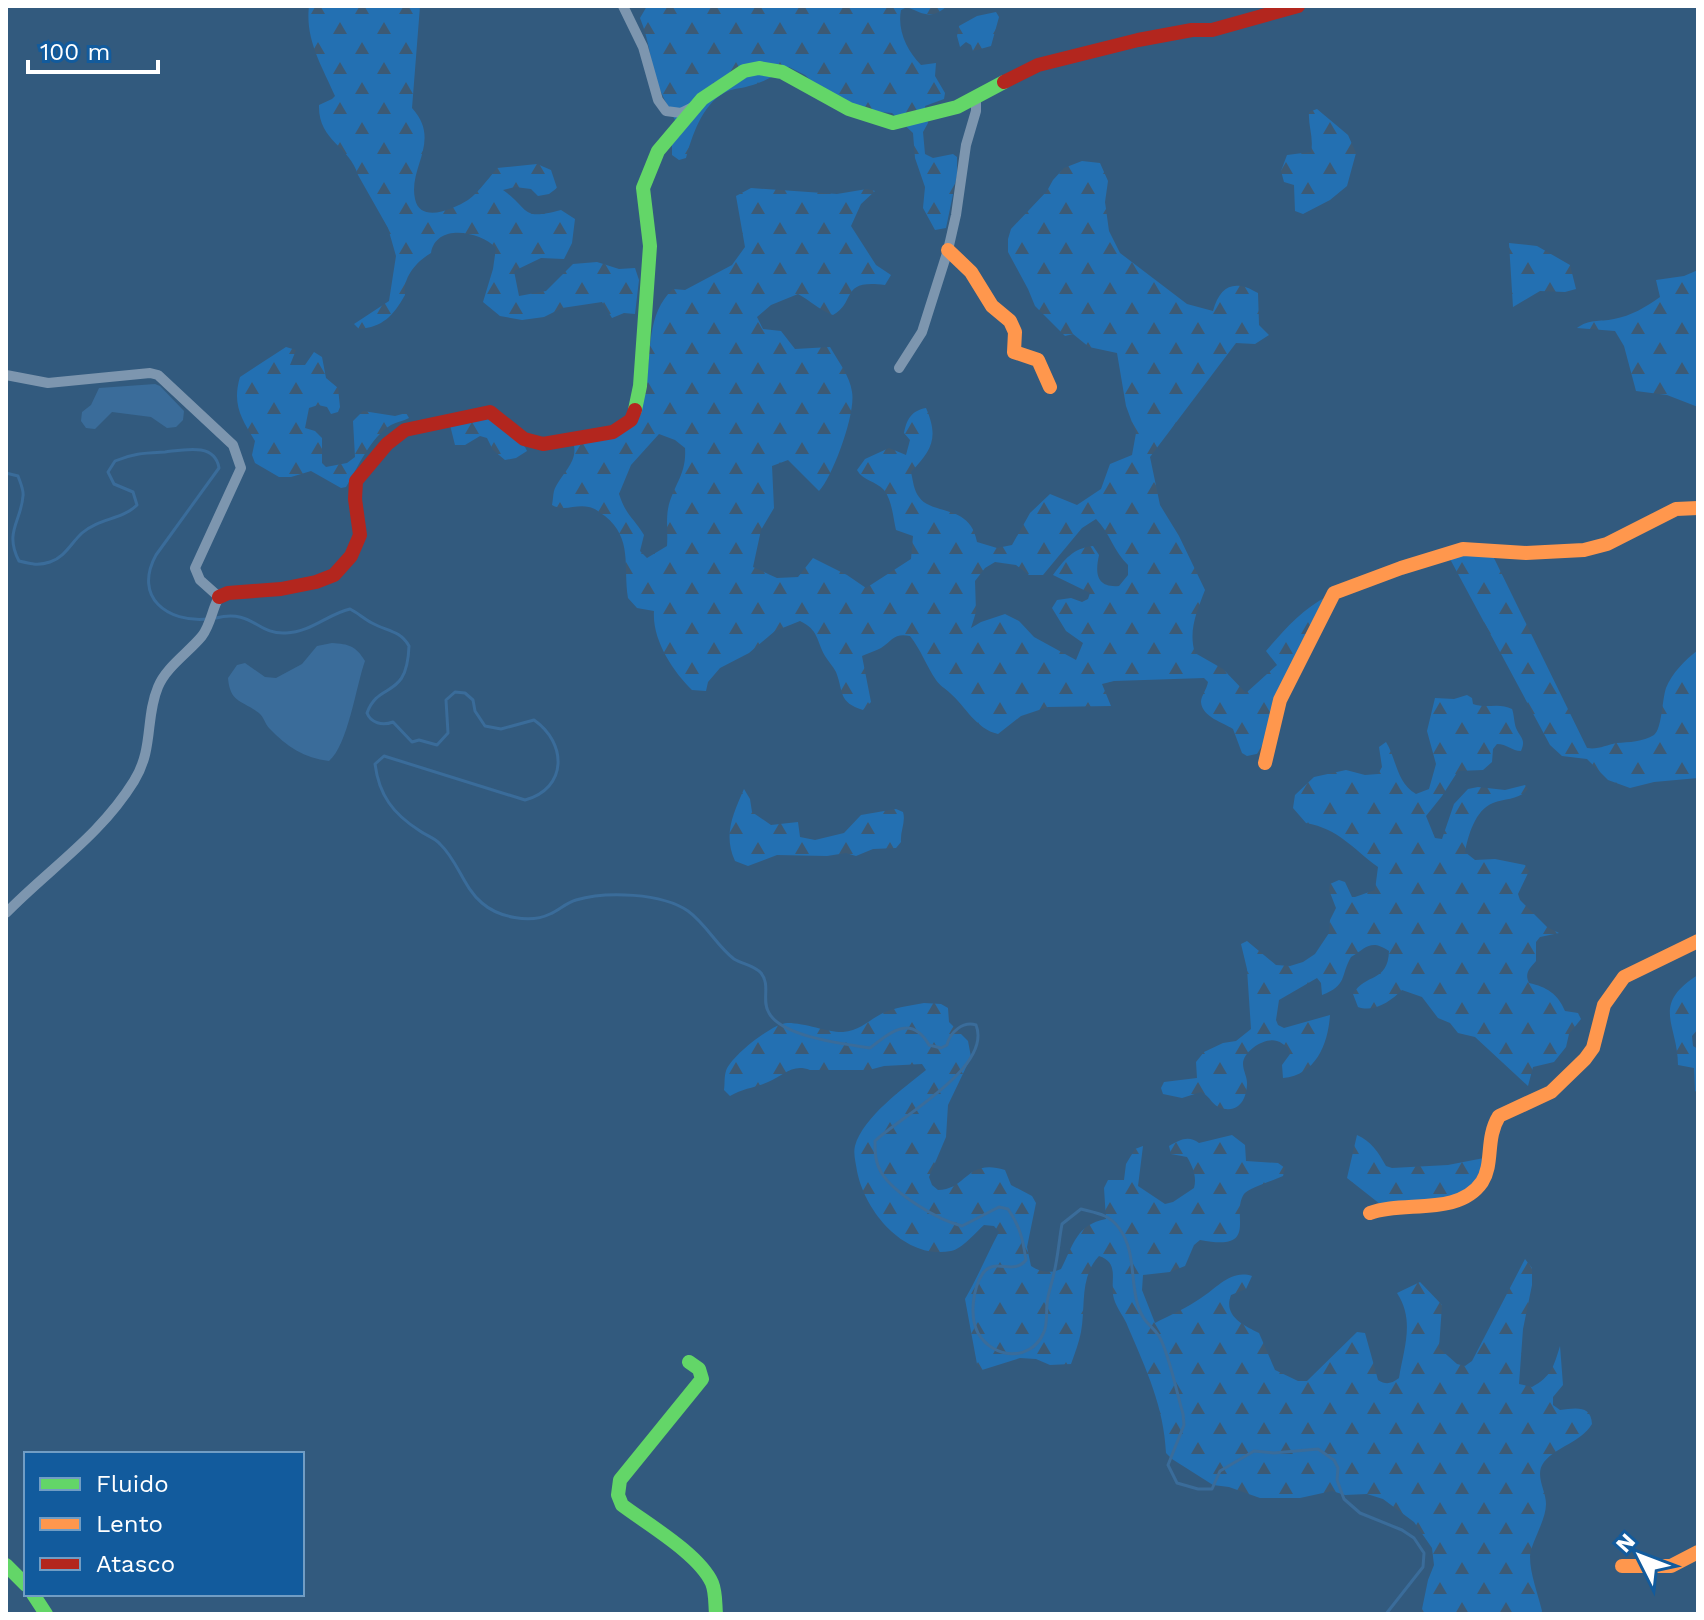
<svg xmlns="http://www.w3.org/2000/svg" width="1704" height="1620" font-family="'Work Sans',sans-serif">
<defs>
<pattern id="forest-firs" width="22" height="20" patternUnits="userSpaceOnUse" patternTransform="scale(2)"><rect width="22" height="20" fill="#2370b2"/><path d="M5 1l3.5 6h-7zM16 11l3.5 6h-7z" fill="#3c5a75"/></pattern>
</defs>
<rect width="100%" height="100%" fill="#325a7e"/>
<path fill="url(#forest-firs)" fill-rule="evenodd" d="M309,6H420L412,108C442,141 408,167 415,199C420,224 454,209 468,200C475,196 491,176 497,168L537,164L551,170L557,188L549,194L538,196L531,189L515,187L503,190C531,210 520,221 561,210L575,219L572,243L564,259L541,258L514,271L519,296L546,291L573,264L597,262L619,269L635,268L639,280L635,314L624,313L612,318L602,302L562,308L544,317L522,320L500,316L483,302L493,269L496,248C480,231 436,223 431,253C417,261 402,278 405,295C393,316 383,327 359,329L354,324L389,301L396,256L388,228L358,175C350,146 318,141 319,105L332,99L335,96C322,66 305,40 309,6Z
M647,6H947C931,20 924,14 907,7L901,10C897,30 907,51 921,65L936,63L935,76L945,93L944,99L925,106L928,123L923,132L925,154L933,158L953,154L957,157V175L946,228L935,230L923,208L925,187L915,158L913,133L892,113L869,111L843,99L819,88L805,75L789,67C777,74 763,83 749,86C740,89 732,88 724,93C702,105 692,136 686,158L679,160L672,155V143L680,134C674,112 663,102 657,81C650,60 649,39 640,18Z
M996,12L999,17L991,46L973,51L971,45L966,42L960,47L957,36L959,26L977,16Z
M1317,109L1348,135L1356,153L1347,186L1330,200L1303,214L1295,211L1294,185L1284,182L1281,171L1287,155L1311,152C1314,138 1308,126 1309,112Z
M1082,161L1100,163L1108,181L1105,202L1109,231L1120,253L1187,304L1213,311C1220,285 1235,279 1258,293L1259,325L1269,335L1255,344L1236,343L1150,457L1160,505L1179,536L1205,590C1197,611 1188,631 1195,653L1223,669L1246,693L1277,665L1266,651C1285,629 1302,609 1328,596L1261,753L1247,756L1242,753L1233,729C1224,723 1202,717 1201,702C1201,696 1207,689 1208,682L1204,678L1114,681L1102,684L1111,706L1048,707L1021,716L998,734C976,729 966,707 950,693C945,688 940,686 936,680C926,665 921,650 910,636C894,633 893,640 881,648C876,651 868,653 862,656L871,702L863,710C838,702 844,693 836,672C833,666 828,661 825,656C816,640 819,630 800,621L775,631L749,653L720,668L708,682L706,691L692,690C673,671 652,640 654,611L637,608L628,598C623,566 633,539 605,516C599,512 595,508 589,507C575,504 564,512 552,505C553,500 553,495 554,491C560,474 580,462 573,442L627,430C633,415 643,399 646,383C652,351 646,314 673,289L685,290L732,265L745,247L736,196L751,188L837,194L867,189L875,191L861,204L851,226L876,265L891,275L885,285C839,279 857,302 833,315C819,310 811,301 798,294L771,305L757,317L763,329L781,331L795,349L830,347C838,361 850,376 852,392C856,413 833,476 819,491L788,460L772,466L774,508L761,530L753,567L777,578L798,577L813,558L847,575L866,588L911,559L913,536L896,530C893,517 892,500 884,490C876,481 863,481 857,470L865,459L889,448L906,455L910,440L904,433C907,419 911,411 926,408C939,438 932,450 911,472C913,481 914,491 919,497C932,516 970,503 977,542L997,548L1012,545L1030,513L1050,494L1077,505L1101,489L1110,464L1132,455L1136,433L1126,406L1117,353L1089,347L1073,334L1065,336L1035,306L1028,289L1008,252V239L1011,229L1047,191L1053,180L1064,168ZM659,434L675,440L685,448C687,475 673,485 668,509C666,521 668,534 667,546L647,558L640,551L644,535C634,518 626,516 619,494L631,465ZM1096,519C1110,533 1114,552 1128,565V575L1119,586C1096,588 1095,573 1099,555L1093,546C1073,548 1064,560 1053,575L1090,593L1088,599L1082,602L1071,598L1057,600L1052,608L1066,631L1083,643L1076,660L1034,637L1019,621L1005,614L981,622L971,628L976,612L975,581L985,568L995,562L1016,565L1029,575H1043L1082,528Z
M1509,243L1537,246L1570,265L1576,289L1565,292L1540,291L1513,307Z
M1698,270V407L1667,395L1636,391L1624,346L1615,331L1577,328C1589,319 1599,322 1614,319C1631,316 1646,307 1660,297L1656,280L1684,276Z
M286,347L296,350L290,365H305L314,352L322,357L326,378L338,388L340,407L338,412L331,414L327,407L318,405L309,408L305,428L315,431L322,438V463L326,467L347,463L355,457L353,421L363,411L395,416L406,413L409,418C403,421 397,422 391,425C370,438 358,467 346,487L341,488L311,471L291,477H279L255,463L252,455L255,441C241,418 232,404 240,377Z
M491,418L525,447L527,451L516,458L505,460L493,450L487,438L480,436L465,445H455L450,425Z
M1459,554H1492L1587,748C1598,750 1606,745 1617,743C1629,742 1643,742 1654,735C1662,729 1662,700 1666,688C1672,673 1685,660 1698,650V778L1654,782L1630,788L1608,780L1587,759L1562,756L1550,745L1450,559Z
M1467,695L1472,698L1473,704C1486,709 1499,702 1512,709C1514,714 1514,722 1516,728C1521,739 1526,739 1521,751C1512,751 1507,744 1497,744L1493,749L1492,762L1483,770L1458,771L1442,796L1426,816L1435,838L1442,839L1454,804L1468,789L1478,787L1505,790L1525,785L1528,789C1519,800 1505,798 1493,803C1475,810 1468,836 1465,852L1475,860L1495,859L1525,865L1529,871L1518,894L1520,900L1547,927L1559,933L1540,937L1536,942V961C1530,968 1524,973 1529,983C1547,987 1558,994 1565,1011L1578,1013L1581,1019L1569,1034L1566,1047L1554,1062L1533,1067L1528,1086L1475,1037L1458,1033L1450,1023L1438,1018L1422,997L1402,990C1391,1001 1374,1013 1358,1007L1353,994C1365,973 1388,983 1389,951C1371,939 1367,947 1351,957C1340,976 1348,985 1322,995L1321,983L1317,978L1279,1000L1276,1020L1278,1025L1284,1028L1330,1015C1328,1044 1316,1075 1283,1078L1282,1065L1290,1054L1288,1048C1284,1045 1281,1042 1277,1041C1265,1037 1243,1051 1243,1064C1243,1070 1247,1077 1247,1083C1247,1096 1241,1111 1226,1109C1212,1108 1211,1096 1201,1092L1182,1098L1163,1094L1161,1088L1164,1082L1197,1078L1196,1062L1204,1052L1223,1043L1236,1041L1251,1029L1247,969L1241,944L1247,941L1276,965L1290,966L1303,962L1315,954L1329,933L1330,920L1336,908L1329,890L1330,884L1339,880L1345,882L1352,897H1355L1375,890L1378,867C1352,848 1339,829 1306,823L1293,808L1295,795L1314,777L1346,770L1365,775L1378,774L1382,767L1379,747L1386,742C1397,760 1396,782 1416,794L1429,789L1436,764L1427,731L1435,698L1454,699Z
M744,789L750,799L752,812L771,825L798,822L800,837L815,840L844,833L861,815L896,809L903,812C906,822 900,831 901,842L896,848L873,849L856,856L846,853L827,856L777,855L748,866L735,861C723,835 733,814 744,789Z
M1698,975V1029L1692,1036L1693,1046L1698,1049V1093L1695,1091L1694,1068L1678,1065C1678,1024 1650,1005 1698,975Z
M924,1003L941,1004L948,1008L949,1022L968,1041L971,1057L948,1105L946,1137L929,1177L932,1185L938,1190C967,1190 966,1158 1005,1170L1011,1185L1032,1196L1036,1203L1027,1247L1031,1266C1040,1272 1050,1274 1061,1269C1074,1244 1076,1225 1106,1219L1104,1188L1108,1180H1124L1126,1164L1135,1149L1143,1146L1138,1186L1165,1204L1173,1202L1194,1188C1197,1177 1193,1167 1187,1157L1171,1154L1169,1146C1180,1140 1188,1135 1199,1143L1232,1135L1245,1145L1246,1161L1278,1163L1285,1168L1283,1176C1275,1180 1248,1188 1244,1194C1230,1215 1261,1252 1200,1240L1194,1245L1185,1266L1170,1272L1143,1275L1142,1290L1155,1323C1170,1315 1187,1308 1201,1298C1217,1288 1231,1269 1252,1276L1246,1289L1231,1295C1223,1316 1243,1325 1259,1333L1275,1370L1298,1381H1307L1357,1332L1365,1333L1378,1380C1386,1385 1391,1384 1399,1378C1404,1348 1415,1320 1397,1293L1420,1282L1442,1305L1439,1348L1457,1364L1465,1366L1472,1361L1525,1259L1532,1268V1285L1523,1329L1519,1384L1532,1387C1551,1377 1554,1366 1560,1346L1563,1385L1553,1397V1405L1560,1410C1576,1408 1591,1405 1592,1424C1580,1443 1557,1446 1544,1462C1534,1475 1546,1490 1546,1504C1546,1521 1530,1544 1530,1557C1530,1574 1538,1594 1542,1611L1541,1614H1421L1428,1580L1434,1565L1432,1548L1414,1522L1383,1499L1367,1494L1345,1495L1332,1491L1300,1498H1260L1229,1487L1213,1485L1172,1459L1166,1453C1164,1407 1146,1369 1128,1327C1125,1318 1117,1309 1114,1299C1109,1282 1121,1263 1099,1256C1079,1278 1086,1305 1081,1332C1079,1342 1075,1353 1071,1364L1050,1365L1036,1359L1020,1358L982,1370L977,1364L965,1299C978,1277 987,1254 999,1232L994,1226L984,1225C975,1233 962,1249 951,1251C905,1260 865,1212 857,1171C856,1163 853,1154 855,1146C863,1117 904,1088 926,1070L922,1064L884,1066L869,1070H810C792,1063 783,1076 768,1082C755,1088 743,1088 730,1096L724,1090C725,1084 724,1077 726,1071C730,1057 774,1022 788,1023C805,1023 831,1033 843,1032C859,1031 868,1021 881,1014C895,1007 909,1006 924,1003Z
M1357,1135C1371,1141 1378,1152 1386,1166L1392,1168L1448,1165L1484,1158L1485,1161L1473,1185L1448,1200L1380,1204L1347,1178Z"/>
<path fill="#3a6c9a" d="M155,384L160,386L184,411L183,420L176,427L167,428L151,417L112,412L95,429L86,428L81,421L82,412L91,405L99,388Z
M332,643C349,644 356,646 365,661C356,686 348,745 329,761C304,758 287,747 269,728C265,724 264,717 259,713C242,700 230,703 228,678L237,665L245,663L265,677L276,678L302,664L317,646Z"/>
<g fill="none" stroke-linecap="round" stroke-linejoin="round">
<path stroke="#3a6c9a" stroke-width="3" d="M6,473L18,476C20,482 24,490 23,496C21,522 4,532 19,561C31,564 38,566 50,562C65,557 71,543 82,533C99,518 122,520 137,505L133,492L114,484L108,472L115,461C133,453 146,453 165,452C183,450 215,442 219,468L156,555C133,597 167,623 208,619
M216,618C253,609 257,635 286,633C311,632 328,614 350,609C358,613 364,619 372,623C386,631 400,630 409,646C407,701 379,680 367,713C371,723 382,726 393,722L412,742L419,740L437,745L448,733L446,700L455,692L465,693L473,700L475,711L485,726L501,729L534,720C567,743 568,788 525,800L384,756L375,764C379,795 393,814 420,831C427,836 435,838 440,844C458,861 463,887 482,903C498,917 530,924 550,914C559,910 566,903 576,900C606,891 662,893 688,911C706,924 717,946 734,959C742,964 754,965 761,973C771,985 761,1001 769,1013C782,1037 845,1044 870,1048C891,1032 911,1014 929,1045L941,1048L947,1045C950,1032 963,1021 976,1025C993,1067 900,1117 875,1141C875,1152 875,1162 881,1172C894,1194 938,1220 962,1226L999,1207L1008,1209C1020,1226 1023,1240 1026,1260C1013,1276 995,1257 983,1273C973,1288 969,1316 978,1333C993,1359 1030,1362 1043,1334C1048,1326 1046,1313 1047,1304C1048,1293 1052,1283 1054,1273C1058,1257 1059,1240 1062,1224L1081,1209C1096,1213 1109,1214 1119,1228C1136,1251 1130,1280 1138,1306C1144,1324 1151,1324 1159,1336C1169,1353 1177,1394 1183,1414L1184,1425L1168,1465L1177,1483L1198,1489H1212L1220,1471L1254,1451L1274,1453L1318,1449L1334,1460L1338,1468L1337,1480L1344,1499L1360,1513L1402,1530L1414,1538L1424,1553L1423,1567L1386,1614"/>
<path stroke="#7d96af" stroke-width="10" d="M623,6L643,47L658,100L666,111L681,113L691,108
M899,368L922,332L948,250L956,215L966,145L976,111V100
M6,375L48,383L150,373L158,375L233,445L241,468L195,568L200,580L219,597C212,609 211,624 202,636C189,652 166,667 158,687C145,718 154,749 134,781C100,836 50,868 6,913"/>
<path stroke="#63d668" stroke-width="14" d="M635,410L640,386L650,246L643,188L658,151L702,99L744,71L759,68L782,72L849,109L893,123L957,107L1004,82
M689,1362L699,1369L702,1379L620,1480L618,1495L622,1505C647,1524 699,1554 712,1583C716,1593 715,1604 716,1614
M6,1565L26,1585
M33,1594L46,1614"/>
<path stroke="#ff974d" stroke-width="14" d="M948,250L971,272L992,306L1010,321L1015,332L1014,352L1038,360L1050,387
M1265,763L1280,700L1334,593L1401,568L1463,549L1526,553L1584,550L1607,544L1676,509L1698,508
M1370,1213C1403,1200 1458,1217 1482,1182C1494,1163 1485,1139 1499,1116L1551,1092L1585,1059L1593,1048L1604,1005L1624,977L1698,941
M1622,1566H1671L1698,1552"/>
<path stroke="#b3261e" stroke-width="14" d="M1004,82L1038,65L1138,40L1192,30H1212L1298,6
M219,597L228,593L281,589L316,582L334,575L351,556L360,535L355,499L356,481L387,444L405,430L490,412L524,439L543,444L613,432L631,420L635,410"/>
</g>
<rect width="1704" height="1620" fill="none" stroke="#ffffff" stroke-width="16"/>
<rect x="24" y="1452" width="280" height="144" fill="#125b9d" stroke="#719dc4" stroke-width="2"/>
<rect x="40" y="1478" width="40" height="12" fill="#63d668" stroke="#719dc4" stroke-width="2"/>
<text x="96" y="1492" font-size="24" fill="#ffffff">Fluido</text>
<rect x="40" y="1518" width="40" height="12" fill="#ff974d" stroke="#719dc4" stroke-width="2"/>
<text x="96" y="1532" font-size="24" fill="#ffffff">Lento</text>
<rect x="40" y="1558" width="40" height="12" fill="#b3261e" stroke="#719dc4" stroke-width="2"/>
<text x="96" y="1572" font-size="24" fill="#ffffff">Atasco</text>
<g transform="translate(1640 1556) rotate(312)" stroke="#125b9d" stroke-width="6" paint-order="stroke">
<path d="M0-6L14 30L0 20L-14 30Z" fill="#ffffff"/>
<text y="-12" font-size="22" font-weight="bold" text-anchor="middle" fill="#ffffff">N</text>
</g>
<path d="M28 60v12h130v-12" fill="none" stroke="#ffffff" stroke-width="4"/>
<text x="40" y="60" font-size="24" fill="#ffffff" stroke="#125b9d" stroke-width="6" paint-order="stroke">100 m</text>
</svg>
